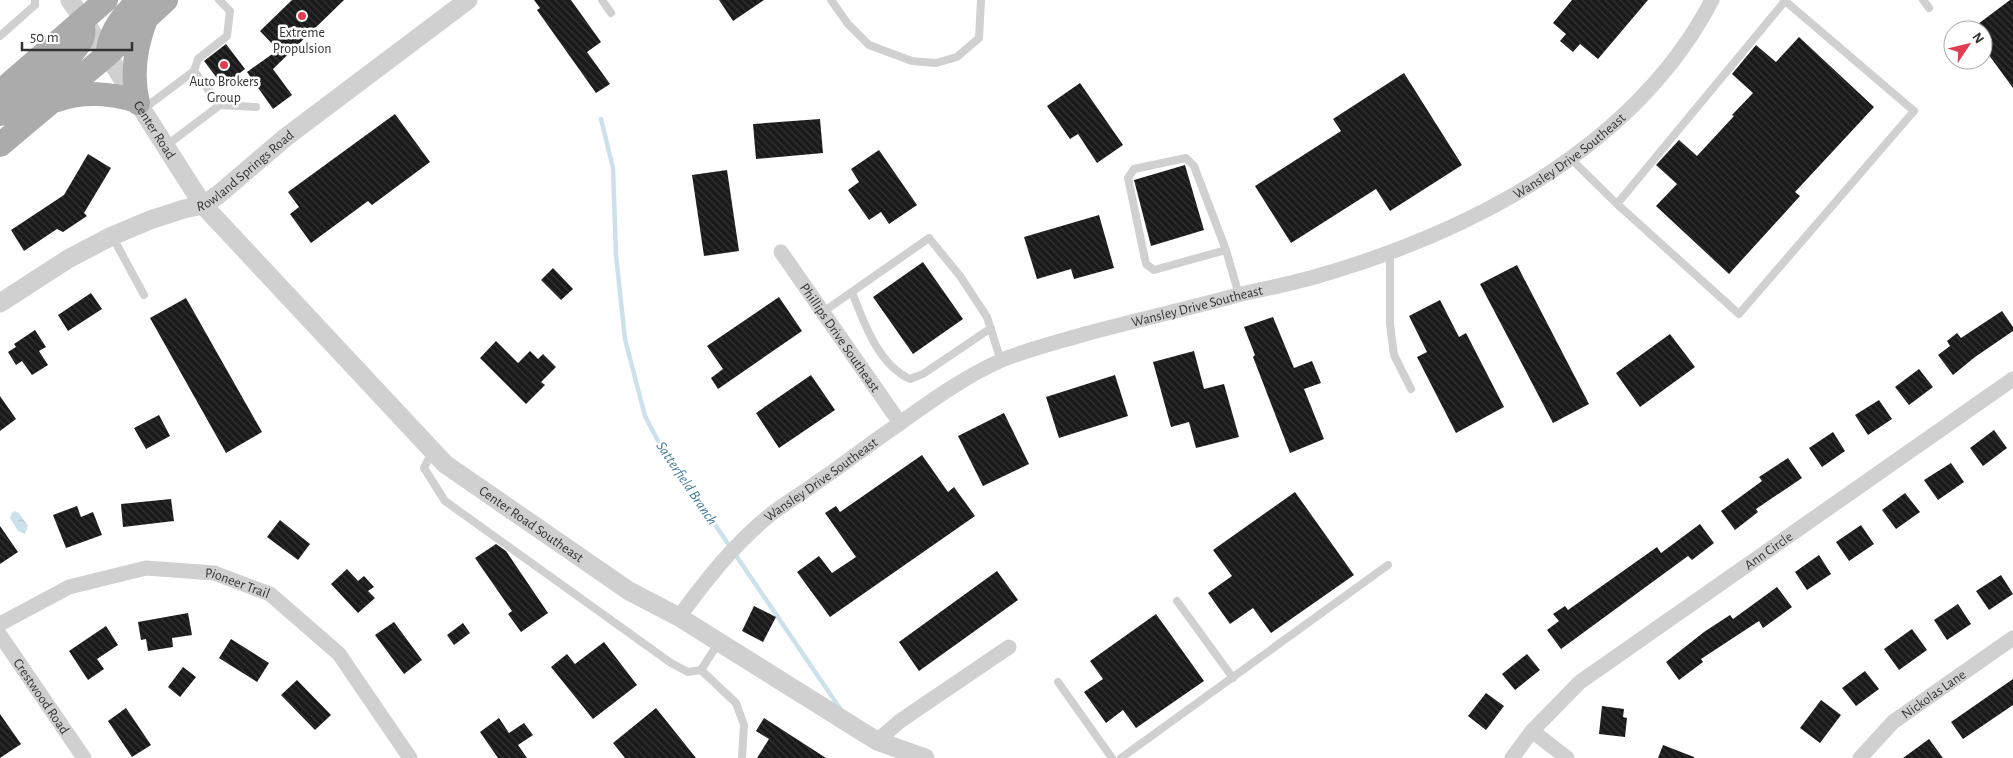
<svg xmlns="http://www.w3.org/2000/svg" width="2013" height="758" font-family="'Alegreya Sans',sans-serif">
<defs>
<pattern id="water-ripples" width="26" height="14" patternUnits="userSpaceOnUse" patternTransform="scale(1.25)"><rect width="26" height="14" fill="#cce1eb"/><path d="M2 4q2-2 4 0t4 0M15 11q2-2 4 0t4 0" fill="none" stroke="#b0c2ca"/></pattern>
<pattern id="building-back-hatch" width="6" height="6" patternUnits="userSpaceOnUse" patternTransform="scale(1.25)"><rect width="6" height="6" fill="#1a1a1a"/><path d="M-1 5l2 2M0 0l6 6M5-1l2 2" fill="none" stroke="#333"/></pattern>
</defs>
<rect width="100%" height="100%" fill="#fff"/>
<path fill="url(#water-ripples)" d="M15,511L19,513L28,526L25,534L18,531L10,518L12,513Z"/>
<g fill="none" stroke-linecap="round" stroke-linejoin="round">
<path stroke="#cce1eb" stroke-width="4.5" d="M601,119L613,168L616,255L625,339L645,416L668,460L716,526L841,710"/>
</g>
<path fill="url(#building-back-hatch)" d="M292,0H344L273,69L292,95L273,109L247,72L278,50L260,31Z
M534,0H571L601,42L587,52L610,84L596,93L537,10L540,8Z
M719,0H764L733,21Z
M1572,0H1648L1598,59L1580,44L1573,52L1560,41L1566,34L1553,23Z
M2010,0H2013V88L1983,47V30H1970Z
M1799,37L1874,107L1795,192L1800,196L1729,274L1656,206L1677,184L1656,165L1679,140L1697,156L1734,116L1732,115L1753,93L1732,74L1756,45L1776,62Z
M226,44L245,69L223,86L204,61Z
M1404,73L1462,165L1390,211L1376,189L1291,243L1255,186L1341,131L1333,119Z
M1080,83L1123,145L1097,163L1078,134L1070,139L1047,106Z
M395,114L430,162L372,205L368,201L311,243L290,214L299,207L288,192Z
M820,119L823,153L756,159L753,124Z
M879,150L917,205L889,224L881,212L869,220L848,190L859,182L851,169Z
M88,154L111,168L84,213L87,216L63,232L57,229L24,251L11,230L64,195Z
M1185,165L1204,230L1151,246L1134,180Z
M727,170L739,251L704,256L692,175Z
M1099,215L1114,268L1074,279L1071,269L1037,279L1024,237Z
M923,262L963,319L913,354L873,297Z
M1517,265L1589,404L1553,423L1480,284Z
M553,268L573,289L561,300L541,280Z
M91,293L102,309L68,331L58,315Z
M779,297L802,331L718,389L711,378L723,369L707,346Z
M186,298L262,432L226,453L150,318Z
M1440,300L1459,337L1466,333L1504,407L1456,433L1417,357L1427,352L1409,316Z
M2002,311L2013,327V331L1975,357L1953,375L1938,355L1950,346L1947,341L1957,333L1961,338Z
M1273,317L1294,368L1312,361L1321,383L1304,389L1324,439L1290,453L1253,357L1255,355L1244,327Z
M35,330L46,347L39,351L48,365L32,375L22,361L16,365L8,352L16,347L14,344Z
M1670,334L1695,367L1640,407L1616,373Z
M496,341L518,363L530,351L538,359L543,354L556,367L541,382L545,385L526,404L480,358Z
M1194,351L1204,389L1224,384L1239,437L1196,448L1189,422L1171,427L1153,362Z
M1919,369L1933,387L1909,405L1895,387Z
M811,375L835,410L779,448L756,413Z
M1115,375L1128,416L1059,438L1046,397Z
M0,396L16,419L0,431Z
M1879,400L1892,419L1868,435L1855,415Z
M1004,413L1029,464L983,486L958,436Z
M159,415L170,436L146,449L134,428Z
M1994,430L2007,448L1983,466L1970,448Z
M1833,432L1845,451L1822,467L1809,448Z
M922,455L948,492L954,487L975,516L830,617L797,572L819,556L832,573L856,557L825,513L836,506L840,512Z
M1788,458L1802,478L1756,509L1758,512L1735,530L1721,511L1762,481L1759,477Z
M1951,463L1964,482L1938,500L1924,480Z
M1295,492L1354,575L1271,633L1253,608L1230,624L1208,593L1232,576L1213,550Z
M1905,493L1920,512L1896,529L1882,510Z
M171,499L174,521L123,527L121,504Z
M77,506L81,517L93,512L102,535L66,548L53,515Z
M280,520L310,544L298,560L267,537Z
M1700,524L1714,543L1692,560L1688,556L1561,649L1547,630L1559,621L1553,614L1565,606L1568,610L1657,547L1661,553Z
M1861,525L1874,544L1849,561L1836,542Z
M0,526L18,552L0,564Z
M496,544L506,551L548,613L521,632L508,614L512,611L475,558Z
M1819,555L1831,574L1807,590L1795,572Z
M347,569L358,581L364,576L374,587L368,591L375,598L358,613L331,584Z
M997,571L1018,600L919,671L899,642Z
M2001,575L2013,594L1989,610L1976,591Z
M1777,587L1792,607L1763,628L1759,621L1701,659L1703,662L1679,680L1666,662L1704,632L1730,615L1733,619Z
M1958,604L1971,624L1947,640L1934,620Z
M754,606L776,617L763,642L742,631Z
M188,613L192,635L172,638L173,647L148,651L146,639L141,640L138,622Z
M1156,614L1204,681L1136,728L1123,710L1106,723L1084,692L1103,679L1090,661Z
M394,622L422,660L404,674L375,635Z
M463,623L470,633L454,645L447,635Z
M106,626L118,645L97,659L104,669L88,680L69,651Z
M1912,629L1927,650L1899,670L1884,649Z
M231,639L269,663L257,682L219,658Z
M604,642L637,685L593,719L551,667L567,654L575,664Z
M1527,654L1540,670L1515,690L1502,674Z
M183,667L196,677L180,697L168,687Z
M1865,671L1879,689L1856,706L1842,688Z
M2013,679V705L1963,739L1951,722Z
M297,680L331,715L315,730L281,695Z
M1486,693L1504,706L1486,730L1468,716Z
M1821,700L1841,715L1820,743L1800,728Z
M1602,706L1624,709L1623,717L1627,718L1625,737L1599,734Z
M126,708L151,745L132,757L108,721Z
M656,708L696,758H625L613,743Z
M0,714L21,744L0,758Z
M499,718L509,733L524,723L533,735L518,745L527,758H498L480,732Z
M764,718L826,758H757L769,739L756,731Z
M1929,739L1943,758H1903Z
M1663,745L1694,757V758H1658Z"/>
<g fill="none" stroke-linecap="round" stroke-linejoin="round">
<path stroke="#d0d0d0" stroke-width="8" d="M602,0L611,13
M831,0L848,24L869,45L912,61L936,63L957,57L979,38L981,0
M1923,0L1929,8
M0,36L35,5V0
M194,71L198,59L227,36L230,11L219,0
M220,105L256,107
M142,110L194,71L220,105L167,145
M1570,158L1617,204L1739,314L1914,111L1784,0
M1617,204L1785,1
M112,236L144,295
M1226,250L1154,270L1146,264L1128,178L1134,169L1186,158L1194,166L1226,250L1239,295
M1390,253V324L1394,355L1411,389
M852,292C864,323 878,364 910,379L923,374L991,328
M823,312L929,238L960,276L987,317L1001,361
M432,452L424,468L445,501L671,663L688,672L701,670L719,642
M1177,601L1233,678
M701,670L736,703L744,725L742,758
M1058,682L1112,758
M1121,758L1388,565"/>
<g stroke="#d0d0d0" stroke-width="15">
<path id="s1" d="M781,252L900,423"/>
<path id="s2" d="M679,617C706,580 734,544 770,515C784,504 801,494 816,483C840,467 863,449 886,433C923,407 961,378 1002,360C1029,349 1058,342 1085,334C1137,320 1190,308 1242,294C1268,288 1295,283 1321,275C1473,231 1636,146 1712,0"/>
<path id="s3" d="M0,624L69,587L146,568L214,573L270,594L339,654L410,758"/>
<path id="s4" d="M0,635L84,758"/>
<path d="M1532,731L1567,758"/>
<path d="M877,741L900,721L1009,647"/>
<path id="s5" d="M1512,758L1532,731L1580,682L2013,379"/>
<path id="s6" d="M1860,758L1893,722L2013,638"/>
</g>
<g stroke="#d0d0d0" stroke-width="19">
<path id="s7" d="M70,0L115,67L203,205L445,464L629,591L679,617L877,741L925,758"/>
<path id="s8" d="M0,303L68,259L112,236L150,220L184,209L203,205L218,195L286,137L468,0"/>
</g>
<path stroke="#ababab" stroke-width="24" d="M108,50C111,29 124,14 139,0
M0,92L106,0
M57,100C84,91 109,93 137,101
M138,103C131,74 135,47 146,19
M0,114C18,100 78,57 83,36C84,33 83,28 83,25
M0,145L107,55L166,0"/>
</g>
<g fill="#e23c53" stroke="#fff" stroke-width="2">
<circle cx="302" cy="16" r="5"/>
<circle cx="224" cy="65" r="5"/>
</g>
<g text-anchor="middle" stroke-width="5" stroke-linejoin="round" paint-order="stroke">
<g font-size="14" fill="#333" stroke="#fff">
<text x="302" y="37">Extreme<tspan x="302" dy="16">Propulsion</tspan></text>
<text x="224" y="86">Auto Brokers<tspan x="224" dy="16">Group</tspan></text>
</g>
<g font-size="14" fill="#333" stroke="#fff">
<text dy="5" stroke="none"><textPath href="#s7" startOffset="155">Center Road</textPath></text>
<text dy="5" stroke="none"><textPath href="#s2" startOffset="1024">Wansley Drive Southeast</textPath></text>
<text dy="5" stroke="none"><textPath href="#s8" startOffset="281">Rowland Springs Road</textPath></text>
<text dy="5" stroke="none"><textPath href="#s2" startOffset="619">Wansley Drive Southeast</textPath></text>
<text dy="5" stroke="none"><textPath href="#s1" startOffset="104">Phillips Drive Southeast</textPath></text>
<text dy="5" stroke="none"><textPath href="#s2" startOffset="199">Wansley Drive Southeast</textPath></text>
<text dy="5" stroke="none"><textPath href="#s7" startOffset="704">Center Road Southeast</textPath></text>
<text dy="5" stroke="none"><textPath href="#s5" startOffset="332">Ann Circle</textPath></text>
<text dy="5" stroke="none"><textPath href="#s3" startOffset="251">Pioneer Trail</textPath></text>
<text dy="5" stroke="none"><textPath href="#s6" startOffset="98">Nickolas Lane</textPath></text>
<text dy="5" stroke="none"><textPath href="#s4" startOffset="74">Crestwood Road</textPath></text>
</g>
<g font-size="15" font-style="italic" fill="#417995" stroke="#fff">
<text transform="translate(687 483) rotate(56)" y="5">Satterfield Branch</text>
</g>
</g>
<g transform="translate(1968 45) rotate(55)"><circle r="24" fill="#ffffff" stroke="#adadad"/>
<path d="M0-4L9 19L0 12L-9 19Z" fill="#e23c53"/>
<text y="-8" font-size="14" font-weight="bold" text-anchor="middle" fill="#333333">N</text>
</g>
<path d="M22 42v8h110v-8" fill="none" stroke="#333333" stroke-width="2.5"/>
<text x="30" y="42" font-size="15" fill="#333333" stroke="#ffffff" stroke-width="4" paint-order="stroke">50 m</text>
</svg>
